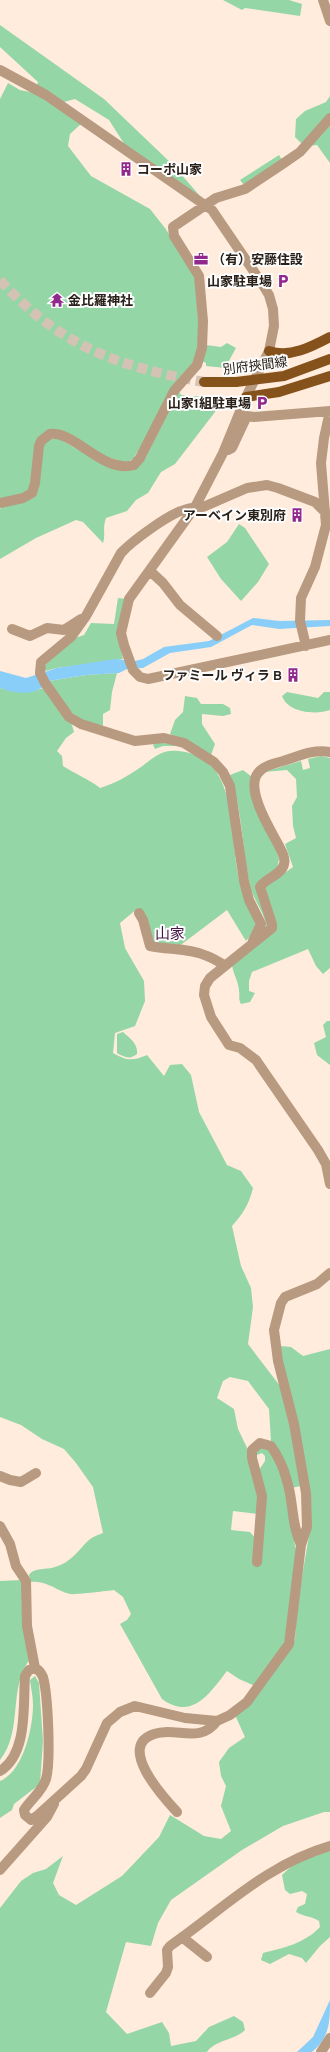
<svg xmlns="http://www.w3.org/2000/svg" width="330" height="2052" font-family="Overpass,'Noto Sans JP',sans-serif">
<rect width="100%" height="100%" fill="#ffecdc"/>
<path fill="#94d6a6" d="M223,0H289L302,4L300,16L245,8L242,10Z
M0,25L104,99L173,165L200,196L125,145L109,120L75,99L64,102L37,85L38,82L0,47Z
M8,83L20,90L35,93L82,123L70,134L68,146L91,176L150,209L165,228L195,274L199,334L196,358L133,459L126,463L104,456L60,431L52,429L47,431L32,484L27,492L0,499V99Z
M330,96V114L302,144L295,137L296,119L305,111L326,102Z
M330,124V163L317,145L308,146Z
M279,155L282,160L244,185L240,180Z
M227,343L236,348L225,368L206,366V363L202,361L206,345L221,347Z
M179,391L181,395L204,397L215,401L217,405L215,412L175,464L161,472L148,493L136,500L127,511L106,518C102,530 106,533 103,543L83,522L76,520L36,538L0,559V509L3,506L31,499L36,495L44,444L49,439L58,438L87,455L124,471L136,469L146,457Z
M239,524L245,528L269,564L258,582L241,601L221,579L207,557L227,542Z
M118,598L126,599L120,646L123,659L57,668L45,671L44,666L75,638L84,635L91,623L114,624Z
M117,673L112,692L110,710L103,714V725L100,728C70,718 65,706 49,681L86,675Z
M0,688C16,693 28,694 43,688L72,725L74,732L66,738L57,751L62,756L63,766C75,774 89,779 100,788C114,784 128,776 141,767C153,758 162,749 178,751C194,752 208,760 217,773C236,803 231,849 240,883C242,892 256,922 256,926C256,931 249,937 246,941L227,910L178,947L167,948L153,942L144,916L138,908L120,923L125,948L144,981L145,1001L135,1026L115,1033L113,1053C127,1061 133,1061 147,1055L164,1076L170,1065L182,1064L191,1075L199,1112L227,1165L241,1171L253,1188C249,1204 243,1214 232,1226L241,1266L251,1288L253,1307L248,1344L280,1386L290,1427L301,1486L291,1488L283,1462L271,1442L269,1409L248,1381L230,1377L223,1381L217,1398L234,1409L238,1429L249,1452L257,1484L259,1514L233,1511L231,1530L250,1532L256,1539L254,1564L260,1565L264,1496L259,1470L265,1461V1456L262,1453L257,1455L255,1451L257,1448L264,1446L273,1452L284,1478L292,1531L297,1555L289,1610L287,1638L280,1652L255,1686L239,1679L227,1671C210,1693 192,1721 162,1699L120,1624L127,1620L131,1614L123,1597L114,1590C106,1591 74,1595 70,1594C57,1591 46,1580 31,1582L29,1575C34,1567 47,1570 55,1567C71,1563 78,1550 89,1540C92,1537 98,1535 103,1533L93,1487L76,1463L64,1449L42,1439L21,1425L0,1417Z
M287,692L318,698L324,692H330V710C316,715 288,713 282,696Z
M185,696L197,698L201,704H223L230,708L231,714L223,716L202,714V724L215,744L211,755L170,734L175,720L183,712Z
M156,742L184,746H163L155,749L153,745Z
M321,756L330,758V968L323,974L316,966L308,949L252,972L249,981V991L255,993L250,1002L241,1004C238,999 240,996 239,991C239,982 233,974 232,965L271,934L265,887L293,867L285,844L296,838L293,826L292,806L297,797L296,779L287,770L264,772L301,761L303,770L310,768L308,759Z
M243,770L252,777L279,859L277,869L260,880L269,925L266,929C268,919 254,900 251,889C242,851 243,812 230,775Z
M327,1021H330V1065L317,1055L314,1043L326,1037L323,1025Z
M123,1032C131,1039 138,1044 137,1054C130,1060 124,1057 117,1053V1034Z
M280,1346L291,1347L303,1356L330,1349V1812H324L283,1826L242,1850L171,1900L158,1923L151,1946L126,1942L106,2012L127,2034L162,2022L169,2033L171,2046L196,2041L209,2027L234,2016L243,2022L245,2030C235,2040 215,2040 207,2052H0V1908L21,1881L33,1873L46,1869L63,1856L53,1883L59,1895L76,1905L122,1876L159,1837L170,1815L204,1836L221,1839L231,1831L221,1806L226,1786L221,1776L219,1762L229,1748L245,1737L235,1715L291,1648L295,1639L297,1606L311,1524Z
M22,1580C25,1590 21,1598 22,1608C23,1625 27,1641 31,1658C7,1687 24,1730 0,1760V1581Z
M35,1676L39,1683L43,1741L40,1784L14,1804L12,1810L0,1818V1781C23,1772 33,1728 33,1705C33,1697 31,1688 30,1680Z
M330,1851V1937L320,1946L306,1963L302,1958L289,1954L270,1964L261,1960L263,1953C284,1948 305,1943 320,1927L319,1921C312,1916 304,1917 296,1912L298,1907L305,1904L307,1894L302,1891L290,1894L285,1890L282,1875C295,1861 312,1857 330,1851Z"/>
<path fill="#89cef8" d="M253,618L279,621L330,620V626L279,629L252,625L211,647L170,653L143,668L127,669L119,673L86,675L49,681C36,697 17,694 0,688V671L26,678L57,668L115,659L135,661L143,659L164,647L209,641Z
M330,2000C330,2021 330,2037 312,2052H297L313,2037Z"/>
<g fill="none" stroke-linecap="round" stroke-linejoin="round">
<path stroke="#d4c3b5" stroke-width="10" stroke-dasharray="10 5" stroke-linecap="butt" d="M0,280C60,346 118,367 204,382"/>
<path stroke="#b89a80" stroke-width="10" d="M323,0L330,21
M0,70L46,95L212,210L261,282L269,295L273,309L274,326L269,351L246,397L223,453L195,507L129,599L121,633L124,645L133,670L140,677L148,679L330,640
M228,450L232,448L247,416L254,417L330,411
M0,503L23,498L32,493L35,483L39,446L41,441L50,434C75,431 103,474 134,465L140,458L174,391L197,365L202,348L203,321L199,276L174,236L173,227L216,198L245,189L284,163L300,152L330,118
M150,571L163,583L180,605L217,636
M12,629L30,636L47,628L64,630L81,619
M306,646L300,621L301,598L315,567L326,525L321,463L324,438L330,411
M330,752C313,749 299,756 283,761C275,763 263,766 258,773C245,789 270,829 278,844C281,850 286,858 284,864C282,875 265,878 260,887L272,924V928L210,978L205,986L204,995L211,1017L229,1045L240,1048L256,1060L318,1150L326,1164L330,1184
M139,913L143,920L150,946C169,950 190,948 207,956C213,958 219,962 224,965
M253,941L261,924L249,900L244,881L230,786L223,772L214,762L184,743L164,738L135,741L81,724L69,717L45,683L40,673L41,662L71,637L86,616L121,553C132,541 169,514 184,510C190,508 196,507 203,507L247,488L267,485L278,488L315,502L330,517
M0,1476L10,1480L21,1482L36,1473
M0,1526L10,1544L16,1566L26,1581L27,1626L35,1668
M257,1562L262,1496L252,1458V1450L260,1443L271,1446C278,1456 284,1469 287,1481C294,1503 291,1524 301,1545
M0,1771C28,1754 23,1705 25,1676L29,1670L35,1668C39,1670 41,1672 43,1677C48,1695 51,1761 46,1779C42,1792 31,1799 24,1810L25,1815L31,1820L37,1816L81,1776L86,1769L107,1723L120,1712L135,1706L185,1718L217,1721L230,1715L247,1702L289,1644L301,1545L307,1527L306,1493L294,1424L278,1361L274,1330L281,1303L285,1297L317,1284L330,1273
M177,1812C164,1798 116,1746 154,1734C176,1726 199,1745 217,1721
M0,1870L47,1817L54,1804
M182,1937L207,1957
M150,1993L166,1973L168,1967L167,1950L170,1946C222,1910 267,1864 330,1846
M321,2052L330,2038"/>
<path stroke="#86521c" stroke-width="10" d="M269,351C290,358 311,347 330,337
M204,382H236
M246,397L279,392L330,376"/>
<path stroke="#86521c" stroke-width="10" d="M236,382L284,376L330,359"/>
</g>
<defs>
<symbol id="building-bare" viewBox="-9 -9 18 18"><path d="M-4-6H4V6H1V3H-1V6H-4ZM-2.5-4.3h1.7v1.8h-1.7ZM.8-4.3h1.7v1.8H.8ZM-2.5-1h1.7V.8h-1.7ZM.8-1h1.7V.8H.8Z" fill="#91288d" stroke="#fdfdfd" stroke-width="2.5" paint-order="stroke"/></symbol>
<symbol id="office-bare" viewBox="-9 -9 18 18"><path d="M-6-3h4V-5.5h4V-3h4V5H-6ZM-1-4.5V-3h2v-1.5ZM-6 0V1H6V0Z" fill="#91288d" stroke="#fdfdfd" stroke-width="2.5" paint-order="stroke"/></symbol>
<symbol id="parking-bare" viewBox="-9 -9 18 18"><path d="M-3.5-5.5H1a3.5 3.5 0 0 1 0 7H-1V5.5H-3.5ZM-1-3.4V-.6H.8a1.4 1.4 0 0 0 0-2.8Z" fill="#91288d" stroke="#fdfdfd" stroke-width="2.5" paint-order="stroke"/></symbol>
<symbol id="temple-bare" viewBox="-9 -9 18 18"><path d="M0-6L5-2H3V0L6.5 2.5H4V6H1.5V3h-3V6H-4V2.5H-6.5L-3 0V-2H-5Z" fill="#91288d" stroke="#fdfdfd" stroke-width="2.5" paint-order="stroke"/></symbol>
</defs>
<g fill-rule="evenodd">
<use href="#building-bare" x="116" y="159" width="20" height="20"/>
<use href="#office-bare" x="191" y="249" width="20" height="20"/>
<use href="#parking-bare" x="273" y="271" width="20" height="20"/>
<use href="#temple-bare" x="47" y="290" width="20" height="20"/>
<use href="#parking-bare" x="252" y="393" width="20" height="20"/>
<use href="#building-bare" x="287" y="505" width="20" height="20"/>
<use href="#building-bare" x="283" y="665" width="20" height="20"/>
</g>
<g text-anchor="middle" stroke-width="4" stroke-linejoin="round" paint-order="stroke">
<g font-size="13" font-weight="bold" fill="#292019" stroke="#fdfdfd" text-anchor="end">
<text x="137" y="174" text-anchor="start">コーポ山家</text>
<text x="212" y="264" text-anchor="start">（有）安藤住設</text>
<text x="272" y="286">山家駐車場</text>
<text x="68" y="305" text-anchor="start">金比羅神社</text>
<text x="251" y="408">山家1組駐車場</text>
<text x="286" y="520">アーベイン東別府</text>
<text x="282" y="680">ファミール ヴィラ B</text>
</g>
<g font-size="13" fill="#292019" stroke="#fdfdfd">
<text transform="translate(255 365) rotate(-7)" y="5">別府挾間線</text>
</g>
<g font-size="15" fill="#481646" stroke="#fdfdfd">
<text x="170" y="939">山家</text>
</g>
</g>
</svg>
